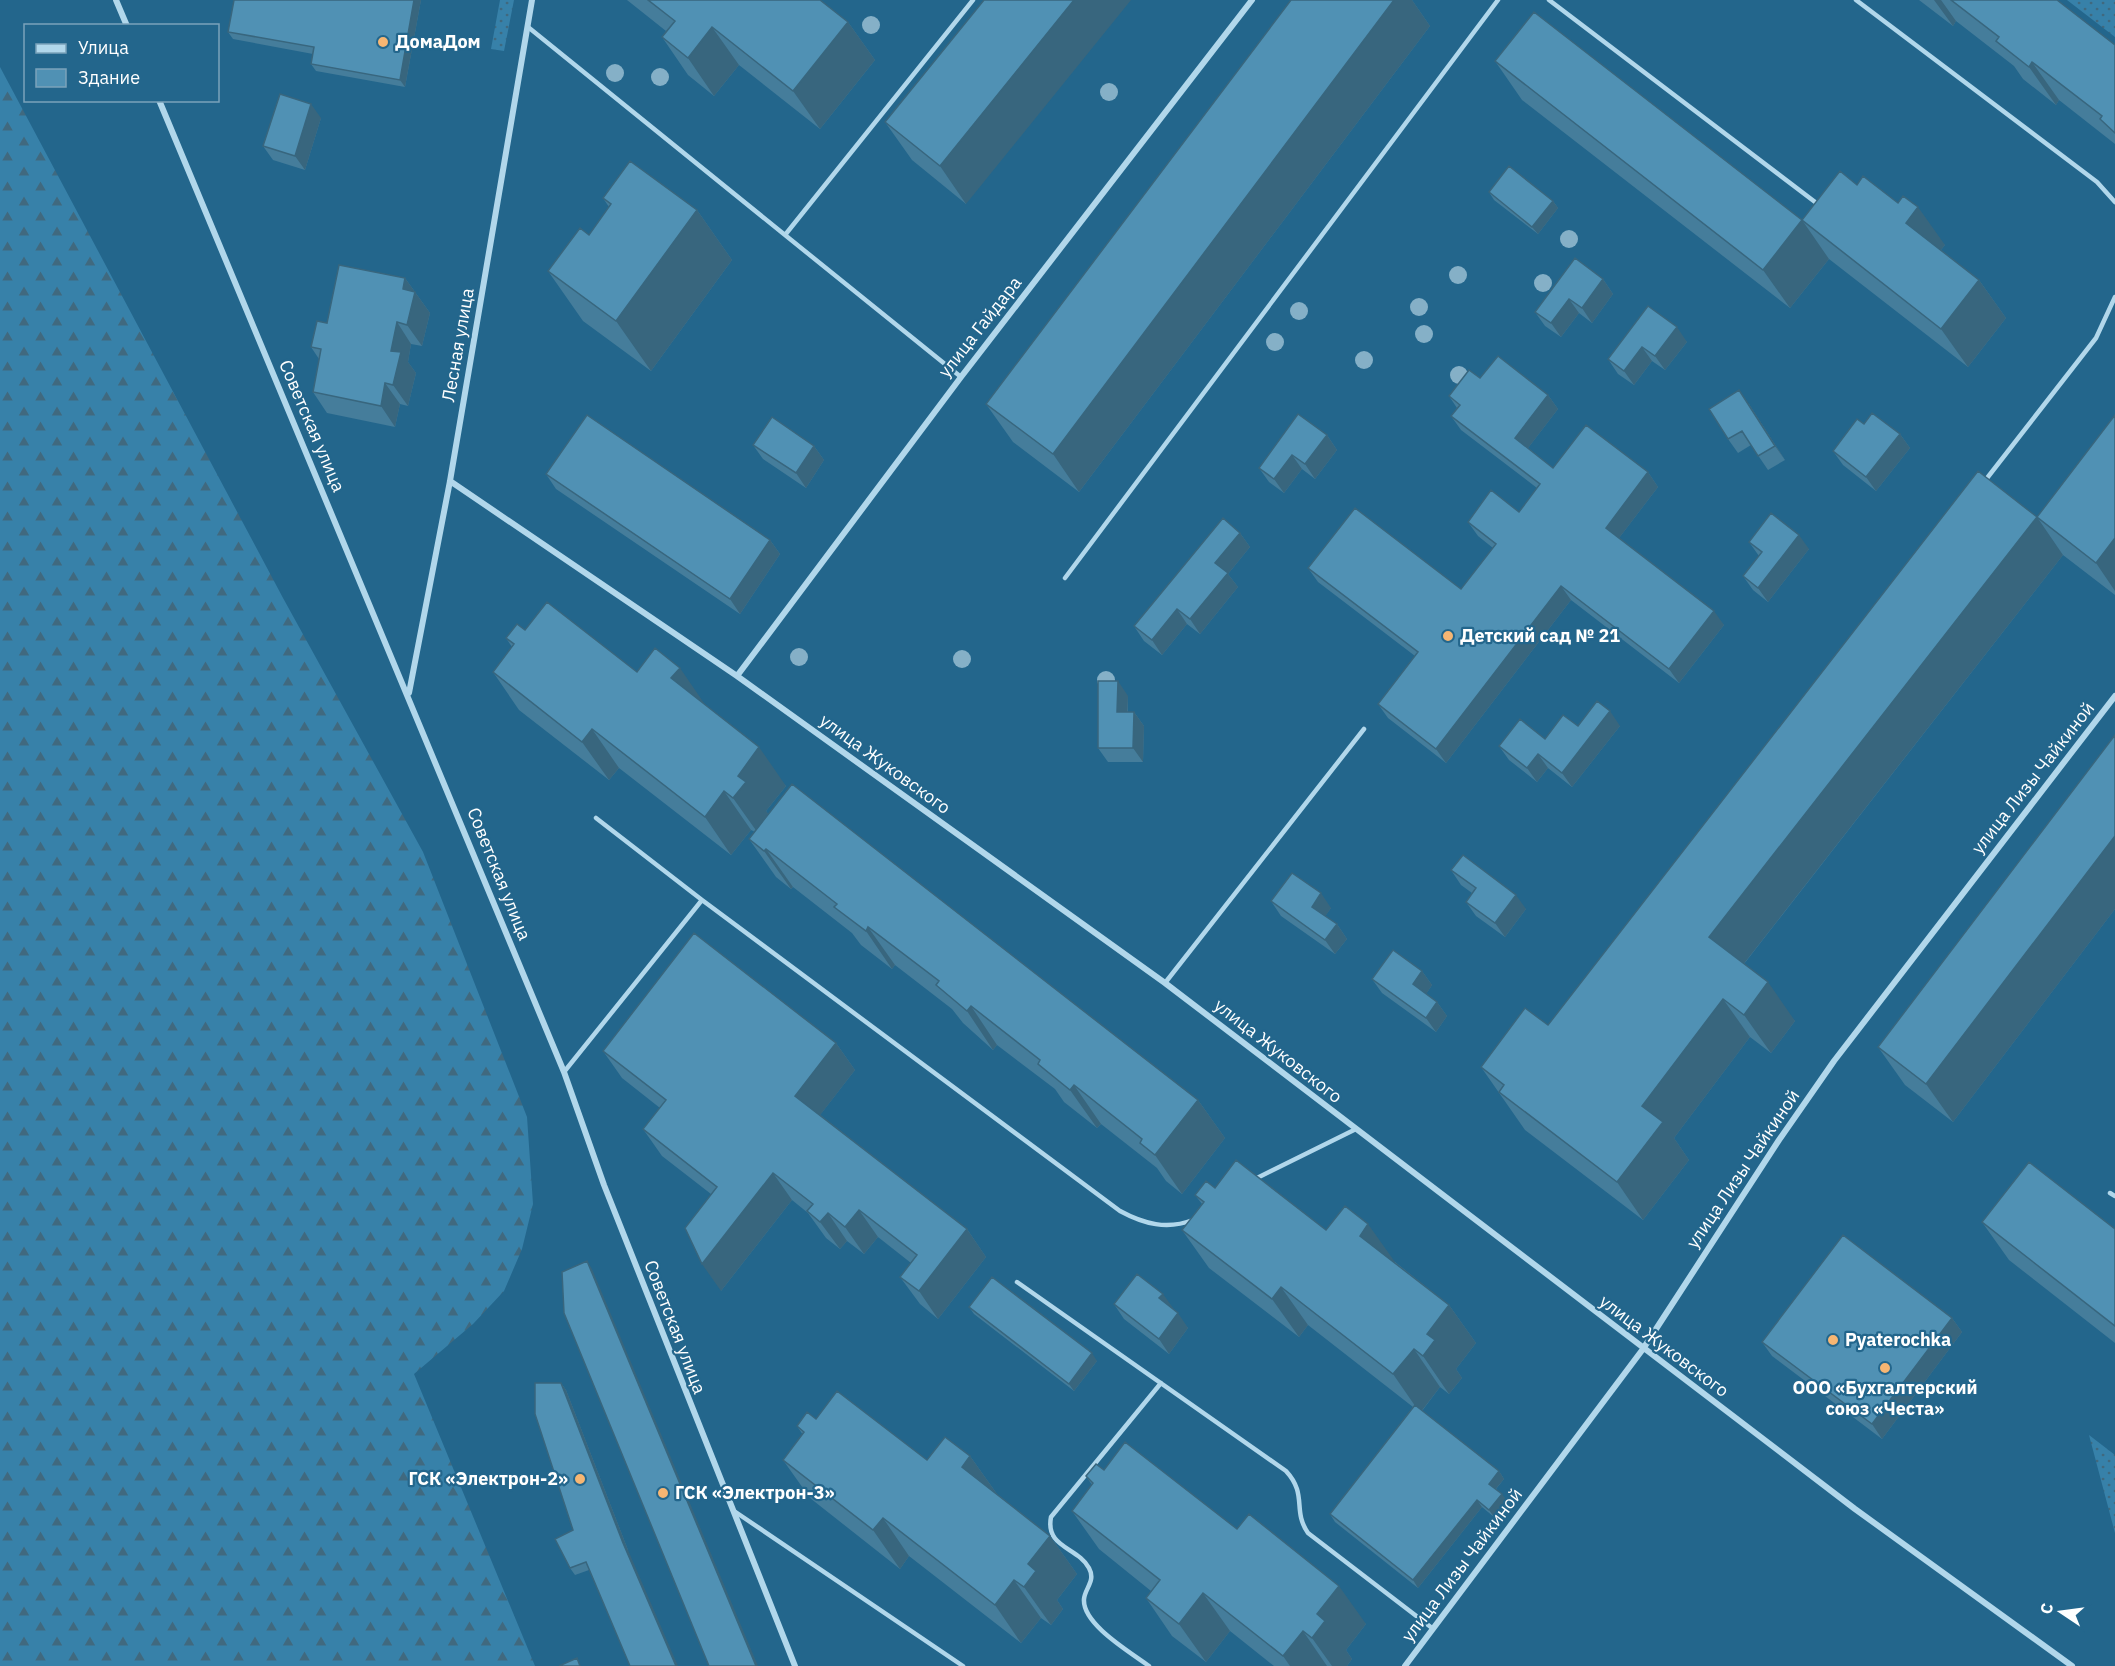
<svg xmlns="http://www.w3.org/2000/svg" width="2115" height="1666" font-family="'IBM Plex Sans',sans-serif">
<defs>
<pattern id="green-dots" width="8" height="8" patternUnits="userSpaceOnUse" patternTransform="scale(1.5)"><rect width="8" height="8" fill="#3781a9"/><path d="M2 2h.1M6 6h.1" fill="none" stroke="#40697f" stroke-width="1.8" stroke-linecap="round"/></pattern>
<pattern id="forest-firs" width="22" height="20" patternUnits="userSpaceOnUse" patternTransform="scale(1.5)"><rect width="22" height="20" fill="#3781a9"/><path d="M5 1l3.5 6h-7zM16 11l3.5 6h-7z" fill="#40697f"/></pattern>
</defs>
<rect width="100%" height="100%" fill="#23668c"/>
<path fill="url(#green-dots)" d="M500,0H514L504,51L491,49Z
M2067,0H2115V37Z
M2089,1435L2115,1455V1533Z"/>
<path fill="url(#forest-firs)" d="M0,67L283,598L423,852L527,1117L533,1204L522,1249L504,1291L473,1324L414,1374L535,1666H0Z"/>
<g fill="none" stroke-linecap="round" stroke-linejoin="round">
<path stroke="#b1d7eb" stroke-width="4.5" d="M1549,0L1819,205
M1856,0L2097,182L2115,202
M528,27L785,235L973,0
M785,235L961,377
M1984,482L2096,338L2115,297
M1065,578L1498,0
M596,818L702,900L1120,1211C1144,1224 1167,1230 1193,1220
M1165,983L1364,729
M564,1072L702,900
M1255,1179L1354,1130
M2110,1193L2115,1196
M1017,1282L1286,1471C1308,1495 1292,1510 1308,1533L1432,1628
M734,1511L963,1666
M1149,1666C1130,1652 1082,1624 1084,1599C1085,1588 1096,1581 1089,1568C1078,1547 1045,1548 1051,1517L1161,1383"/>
<path stroke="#b1d7eb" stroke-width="6" d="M116,0L127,26
M159,100L564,1072L604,1185L795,1666
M450,481L737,676L1165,983L1855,1509L2072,1666
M737,676L961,377L1252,0
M409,693L450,481L532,0
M1405,1666L1643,1349L1779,1140L1834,1061L2115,696"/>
</g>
<g fill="#85b0c7">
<circle cx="871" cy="25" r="9"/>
<circle cx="615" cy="73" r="9"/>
<circle cx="660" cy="77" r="9"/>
<circle cx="1109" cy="92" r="9"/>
<circle cx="1569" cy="239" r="9"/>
<circle cx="1458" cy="275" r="9"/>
<circle cx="1543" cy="283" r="9"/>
<circle cx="1419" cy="307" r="9"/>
<circle cx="1299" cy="311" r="9"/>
<circle cx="1424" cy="334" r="9"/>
<circle cx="1275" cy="342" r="9"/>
<circle cx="1364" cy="360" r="9"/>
<circle cx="1459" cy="375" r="9"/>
<circle cx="799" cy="657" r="9"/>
<circle cx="962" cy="659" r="9"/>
<circle cx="1106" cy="680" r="9"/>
</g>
<path fill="#457d9b" d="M234,0H421L405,87L316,71L311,64L313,54L233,39L228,32Z
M627,0H820L848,22L875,60L820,129L739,65L714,96L688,75L662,37L666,31Z
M984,0L966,204L912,160L885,122Z
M1291,0H1412L1430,26L1079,492L1013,442L986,404Z
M1919,0H2057L2115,45V144L2059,100L2056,105L2023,79L2014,66L1956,21L1953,26Z
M1495,61L1802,220L1829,259L1790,308L1522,100Z
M321,118L305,170L273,160L263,146Z
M1857,185L1945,245L1941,250L1979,280L2006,318L1968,367L1829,259L1802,220Z
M1489,192L1553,201L1558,208L1538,234L1494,200Z
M603,198L697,210L732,260L651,371L583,321L548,271L589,235L609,207Z
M405,278L430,313L422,346L411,344L408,362L416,373L408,406L400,404L395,427L327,413L313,392L319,359L311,347L327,323Z
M1603,279L1613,294L1592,323L1579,313L1561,337L1545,326L1535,312Z
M1648,306L1687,342L1665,370L1652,361L1634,385L1618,374L1608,359Z
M1480,378L1548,395L1558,409L1528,448L1553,468L1648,472L1658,487L1619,538L1724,625L1679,683L1571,600L1446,763L1388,718L1378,704L1415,656L1318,582L1308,568L1461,589L1493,548L1478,536L1468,522L1519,512L1537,488L1461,430L1451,416L1457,408L1449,396Z
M1749,404L1785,460L1768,470L1751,445L1738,453L1728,439Z
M2115,415V595L2063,555L2037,517Z
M1864,424L1900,434L1910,448L1876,491L1843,465L1833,451Z
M1327,435L1337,450L1315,479L1302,469L1284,493L1269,482L1259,468Z
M753,445L814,446L824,460L806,488L763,459Z
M546,474L770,540L780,554L740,614L556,489Z
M2037,517L2063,555L1744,964L1795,1021L1771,1053L1750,1037L1674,1138L1689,1160L1643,1220L1525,1130L1481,1067L1548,1025Z
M1240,533L1250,547L1228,574L1238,587L1200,634L1187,624L1162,655L1144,641L1134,626Z
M1749,542L1809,549L1768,602L1753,590L1743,576L1759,556Z
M525,630L637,672L706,706L786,786L766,811L768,814L1198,1100L1225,1138L1182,1194L1166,1181L1157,1168L1101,1124L1097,1128L1064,1102L1055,1089L997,1045L993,1050L963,1023L952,1009L895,965L892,969L861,945L852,933L793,887L791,889L776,877L749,839L755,832L751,830L731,855L619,768L609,780L519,710L493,672L512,647L506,638Z
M1128,696V712H1134L1144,726L1143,762H1108L1098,748Z
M1578,726H1620L1572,787L1548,768L1537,782L1509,760L1499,746L1545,739Z
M2115,735V909L1953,1122L1905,1085L1878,1047Z
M1451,870L1526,909L1505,937L1476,916L1466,902L1472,893L1461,885Z
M1271,901L1331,908L1325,916L1337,924L1347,939L1335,954L1281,916Z
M1422,971L1432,985L1426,994L1437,1002L1447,1016L1436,1032L1382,993L1372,979Z
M836,1043L855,1070L820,1115L967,1229L986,1257L938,1319L920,1304L900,1277L911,1263L878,1237L864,1254L847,1241L840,1249L826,1238L808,1213L792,1200L721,1291L711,1194L662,1156L643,1129L660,1108L622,1078L603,1051Z
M1215,1188L1326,1230L1395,1262L1449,1305L1476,1343L1456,1369L1462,1378L1449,1394L1440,1387L1422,1411L1499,1471L1504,1479L1496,1489L1507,1501L1494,1517L1482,1507L1418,1588L1335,1522L1330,1514L1413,1407L1308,1325L1299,1337L1209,1268L1182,1230L1202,1204L1195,1195Z
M1982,1222L2115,1229V1343L2009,1260Z
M1114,1304L1173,1308L1172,1309L1188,1328L1169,1354L1124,1319Z
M969,1307L1097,1361L1074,1391L974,1314Z
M1952,1318L1962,1332L1882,1439L1772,1356L1762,1342Z
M561,1383L566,1390L628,1550L589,1570L575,1575L570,1568L573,1530Z
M816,1419L927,1460L970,1456L997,1494L1050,1536L1077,1574L1057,1600L1063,1609L1051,1625L1041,1618L1021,1643L909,1556L900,1569L810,1498L783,1460L803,1435L797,1426Z
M1104,1470L1237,1529L1366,1624L1346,1650L1352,1659L1347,1666H1274L1230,1631L1206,1662L1172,1636L1146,1598L1151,1591L1099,1549L1072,1511L1092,1485L1086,1476Z"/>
<path fill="#38667e" d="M414,0H421L405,87L400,80Z
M1074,0H1131L966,204L940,166Z
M1394,0H1412L1430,26L1079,492L1053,454Z
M1934,0H1941L1956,21L1953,26Z
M848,22L875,60L820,129L793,91Z
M712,27L739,65L714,96L688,58Z
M2032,62L2059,100L2056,105L2029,67Z
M311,104L321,118L305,170L295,156Z
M1553,201L1558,208L1538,234L1532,227Z
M1918,207L1945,245L1932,261L1906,223Z
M697,210L732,260L651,371L616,321Z
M1802,220L1829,259L1790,308L1763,270Z
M405,278L430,313L422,346L407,325L403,289Z
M1603,279L1613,294L1592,323L1582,308Z
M1979,280L2006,318L1968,367L1941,329Z
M1569,299L1579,313L1561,337L1551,323Z
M397,322L411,344L408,362L416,373L408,406L393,385L391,351Z
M1677,327L1687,342L1665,370L1655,356Z
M1642,347L1652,361L1634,385L1624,371Z
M385,383L400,404L395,427L381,406Z
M1739,390L1749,404L1785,460L1775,446Z
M1548,395L1558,409L1525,452L1515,438Z
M1900,434L1910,448L1876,491L1866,477Z
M1327,435L1337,450L1315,479L1305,464Z
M814,446L824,460L806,488L796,473Z
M1292,455L1302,469L1284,493L1274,479Z
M1648,472L1658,487L1616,542L1606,528Z
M2037,517L2063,555L1735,975L1709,937Z
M1240,533L1250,547L1228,574L1238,587L1200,634L1190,619L1215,563Z
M1799,535L1809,549L1768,602L1758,588Z
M2115,538V591L2096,563Z
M770,540L780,554L740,614L730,599Z
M1561,586L1571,600L1446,763L1436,749Z
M1177,609L1187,624L1162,655L1152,640Z
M1714,611L1724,625L1679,683L1669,669Z
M680,668L706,706L671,678Z
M1118,681L1128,696L1127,726L1117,712Z
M1610,711L1620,726L1572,787L1562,773Z
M1134,712L1144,726L1143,762L1133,748Z
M592,729L619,768L609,780L582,742Z
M759,747L786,786L766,811L773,820L760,836L733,798L738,776Z
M1538,754L1548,768L1537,782L1527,768Z
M724,791L751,830L731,855L705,817Z
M2115,836V909L1953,1122L1926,1084Z
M766,849L793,887L791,889L764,851Z
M1321,893L1331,908L1322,921L1312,907Z
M1516,895L1526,909L1505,937L1495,923Z
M1337,924L1347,939L1335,954L1325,940Z
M868,927L895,965L892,969L866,931Z
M1422,971L1432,985L1423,999L1413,984Z
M1768,982L1795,1021L1771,1053L1744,1015Z
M1723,999L1750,1037L1674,1138L1689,1160L1643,1220L1617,1182L1642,1106Z
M1437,1002L1447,1016L1436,1032L1426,1018Z
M971,1006L997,1045L993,1050L967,1011Z
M836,1043L855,1070L814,1123L795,1096Z
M1074,1085L1101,1124L1097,1128L1070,1090Z
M1198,1100L1225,1138L1182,1194L1155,1155Z
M773,1173L792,1200L721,1291L702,1264Z
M859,1210L878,1237L864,1254L845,1227Z
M828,1213L847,1241L840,1249L820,1222Z
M1368,1224L1395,1262L1386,1274L1360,1236Z
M967,1229L986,1257L938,1319L919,1291Z
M587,1261L592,1269L758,1666H756Z
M1281,1287L1308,1325L1299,1337L1272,1299Z
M1163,1294L1173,1308L1169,1313L1159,1298Z
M1449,1305L1476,1343L1456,1369L1462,1378L1449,1394L1423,1356L1427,1334Z
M1178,1313L1188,1328L1169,1354L1159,1339Z
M1952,1318L1962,1332L1882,1439L1872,1424Z
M1414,1349L1440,1387L1420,1413L1393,1374Z
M1092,1353L1097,1361L1074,1391L1069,1384Z
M561,1383L566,1390L628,1550L678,1666H676L623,1543Z
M970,1456L997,1494L962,1467Z
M1499,1471L1504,1479L1494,1491L1489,1484Z
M1502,1494L1507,1501L1494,1517L1489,1510Z
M1477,1500L1482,1507L1418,1588L1413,1580Z
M883,1518L909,1556L900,1569L873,1530Z
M1050,1536L1077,1574L1057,1600L1063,1609L1051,1625L1024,1587L1028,1564Z
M1014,1580L1041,1618L1021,1643L995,1605Z
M1339,1586L1366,1624L1346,1650L1352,1659L1347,1666H1332L1312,1638L1317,1614Z
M1203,1593L1230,1631L1206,1662L1179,1624Z
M1303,1631L1327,1666H1290L1283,1656Z"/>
<path fill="#5091b4" stroke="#38667e" stroke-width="1.5" d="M234,0H414L400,80L311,64L314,47L228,32Z
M648,0H820L848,22L793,91L712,27L688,58L662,37L675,21Z
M984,0H1074L940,166L885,122Z
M1291,0H1394L1053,454L986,404Z
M1951,0H2057L2115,45V133L2100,119L2102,116L2032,62L2029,67L1996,41L1999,37Z
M1534,12L1802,220L1763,270L1495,61Z
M280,94L311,104L295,156L263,146Z
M630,161L697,210L616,321L548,271L580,228L589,235L611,204L603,198Z
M1509,166L1553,201L1532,227L1489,192Z
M1840,171L1857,185L1863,176L1898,203L1903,196L1918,207L1906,223L1979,280L1941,329L1802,220Z
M1575,258L1603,279L1582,308L1569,299L1551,323L1535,312Z
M339,265L405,278L403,289L415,292L407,325L397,322L391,351L401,352L393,385L385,383L381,406L313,392L321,349L311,347L317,321L327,323Z
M1648,306L1677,327L1655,356L1642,347L1624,371L1608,359Z
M1498,356L1548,395L1515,438L1553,468L1586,425L1648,472L1606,528L1714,611L1669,669L1561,586L1436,749L1378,704L1418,652L1308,568L1355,508L1461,589L1496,544L1468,522L1491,490L1519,512L1540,484L1451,416L1460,405L1449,396L1469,370L1480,378Z
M1739,390L1775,446L1758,456L1742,431L1728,439L1709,409Z
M1872,413L1900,434L1866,477L1833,451L1857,419L1864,424Z
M1298,414L1327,435L1305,464L1292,455L1274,479L1259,468Z
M587,415L770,540L730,599L546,474Z
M2115,415V538L2096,563L2037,517Z
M772,417L814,446L796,473L753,445Z
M1978,471L2037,517L1709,937L1768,982L1744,1015L1723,999L1642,1106L1663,1122L1617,1182L1499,1092L1504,1085L1481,1067L1525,1008L1548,1025Z
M1771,513L1799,535L1758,588L1743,576L1762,552L1749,542Z
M1223,518L1240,533L1215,563L1228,573L1190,619L1177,609L1152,640L1134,626Z
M547,602L637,672L655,648L680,668L671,678L759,747L738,776L746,782L733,798L724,791L705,817L592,729L582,742L493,672L514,644L506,638L517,624L525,630Z
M1098,681H1118L1117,712H1134L1133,748H1098Z
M1597,701L1610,711L1562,773L1538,754L1527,768L1499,746L1520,719L1545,739L1563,715L1578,726Z
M2115,735V836L1926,1084L1878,1047Z
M792,784L1198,1100L1155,1155L1140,1143L1142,1139L1074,1085L1070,1090L1038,1064L1040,1060L971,1006L967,1011L936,985L939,981L868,927L866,931L834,907L837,904L766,849L764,851L749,839Z
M1463,855L1516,895L1495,923L1466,902L1476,888L1451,870Z
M1292,873L1321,893L1312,907L1337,924L1325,940L1271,901Z
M694,933L836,1043L795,1096L967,1229L919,1291L900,1277L917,1255L859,1210L845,1227L828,1213L820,1222L807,1211L813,1204L773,1173L702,1264L685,1228L717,1187L643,1129L666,1100L603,1051Z
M1393,950L1422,971L1413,984L1437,1002L1426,1018L1372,979Z
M1236,1160L1326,1230L1345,1206L1368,1224L1360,1236L1449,1305L1427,1334L1435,1340L1423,1356L1414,1349L1393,1374L1281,1287L1272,1299L1182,1230L1204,1202L1195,1195L1206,1181L1215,1188Z
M2029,1162L2115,1229V1326L1982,1222Z
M1843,1235L1952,1318L1872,1424L1762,1342Z
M587,1261L756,1666H709L564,1313L562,1272Z
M1137,1274L1163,1294L1159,1298L1178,1313L1159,1339L1114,1304Z
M992,1277L1092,1353L1069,1384L969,1307Z
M535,1383H561L623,1543L676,1666H630L586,1562L570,1568L555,1539L573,1530L535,1414Z
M837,1391L927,1460L945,1437L970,1456L962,1467L1050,1536L1028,1564L1036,1571L1024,1587L1014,1580L995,1605L883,1518L873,1530L783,1460L804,1432L797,1426L807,1412L816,1419Z
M1415,1405L1499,1471L1489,1484L1502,1494L1489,1510L1477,1500L1413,1580L1330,1514Z
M1125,1442L1237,1529L1249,1514L1339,1586L1317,1614L1325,1621L1312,1638L1303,1631L1283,1656L1203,1593L1179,1624L1146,1598L1160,1580L1072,1511L1093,1483L1086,1476L1096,1464L1104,1470Z
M577,1658L580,1666H559Z"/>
<g fill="#f6b673" stroke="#23668c" stroke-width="2">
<circle cx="383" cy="42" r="6"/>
<circle cx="1448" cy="636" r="6"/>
<circle cx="1833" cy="1340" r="6"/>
<circle cx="1885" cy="1368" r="6"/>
<circle cx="580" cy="1479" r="6"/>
<circle cx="663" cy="1493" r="6"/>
</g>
<g text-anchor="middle" stroke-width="4.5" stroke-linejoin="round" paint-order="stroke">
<g font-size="18" font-weight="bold" fill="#fff" stroke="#23668c" text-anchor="start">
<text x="395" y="48">ДомаДом</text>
<text x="1460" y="642">Детский сад № 21</text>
<text x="1845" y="1346">Pyaterochka</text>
<text x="1885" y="1394" text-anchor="middle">ООО «Бухгалтерский<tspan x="1885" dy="21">союз «Честа»</tspan></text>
<text x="568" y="1485" text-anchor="end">ГСК «Электрон-2»</text>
<text x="675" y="1499">ГСК «Электрон-3»</text>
</g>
<g font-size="18" fill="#fff" stroke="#23668c">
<text transform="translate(980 327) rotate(-52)" y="6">улица Гайдара</text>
<text transform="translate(458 345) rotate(-80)" y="6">Лесная улица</text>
<text transform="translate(312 426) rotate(67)" y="6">Советская улица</text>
<text transform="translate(885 764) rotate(36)" y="6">улица Жуковского</text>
<text transform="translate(2033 778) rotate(-52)" y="6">улица Лизы Чайкиной</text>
<text transform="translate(499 874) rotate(68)" y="6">Советская улица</text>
<text transform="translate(1278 1051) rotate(38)" y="6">улица Жуковского</text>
<text transform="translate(1743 1169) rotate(-56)" y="6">улица Лизы Чайкиной</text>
<text transform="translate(675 1327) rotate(69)" y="6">Советская улица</text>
<text transform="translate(1664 1346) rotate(37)" y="6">улица Жуковского</text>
<text transform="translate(1462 1565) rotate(-53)" y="6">улица Лизы Чайкиной</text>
</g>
</g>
<rect x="24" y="24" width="195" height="78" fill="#23668c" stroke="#7ba3ba" stroke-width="1.5"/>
<rect x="36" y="44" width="30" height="9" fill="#b1d7eb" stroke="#7ba3ba" stroke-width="1.5"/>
<text x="78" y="54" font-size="18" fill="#ffffff">Улица</text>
<rect x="36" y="69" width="30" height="18" fill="#5091b4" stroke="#7ba3ba" stroke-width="1.5"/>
<text x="78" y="84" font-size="18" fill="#ffffff">Здание</text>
<g transform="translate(2061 1612) rotate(283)" stroke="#23668c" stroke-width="4.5" paint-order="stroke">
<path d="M0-4.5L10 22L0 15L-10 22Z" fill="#ffffff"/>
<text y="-9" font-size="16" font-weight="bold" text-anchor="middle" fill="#ffffff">С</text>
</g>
</svg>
